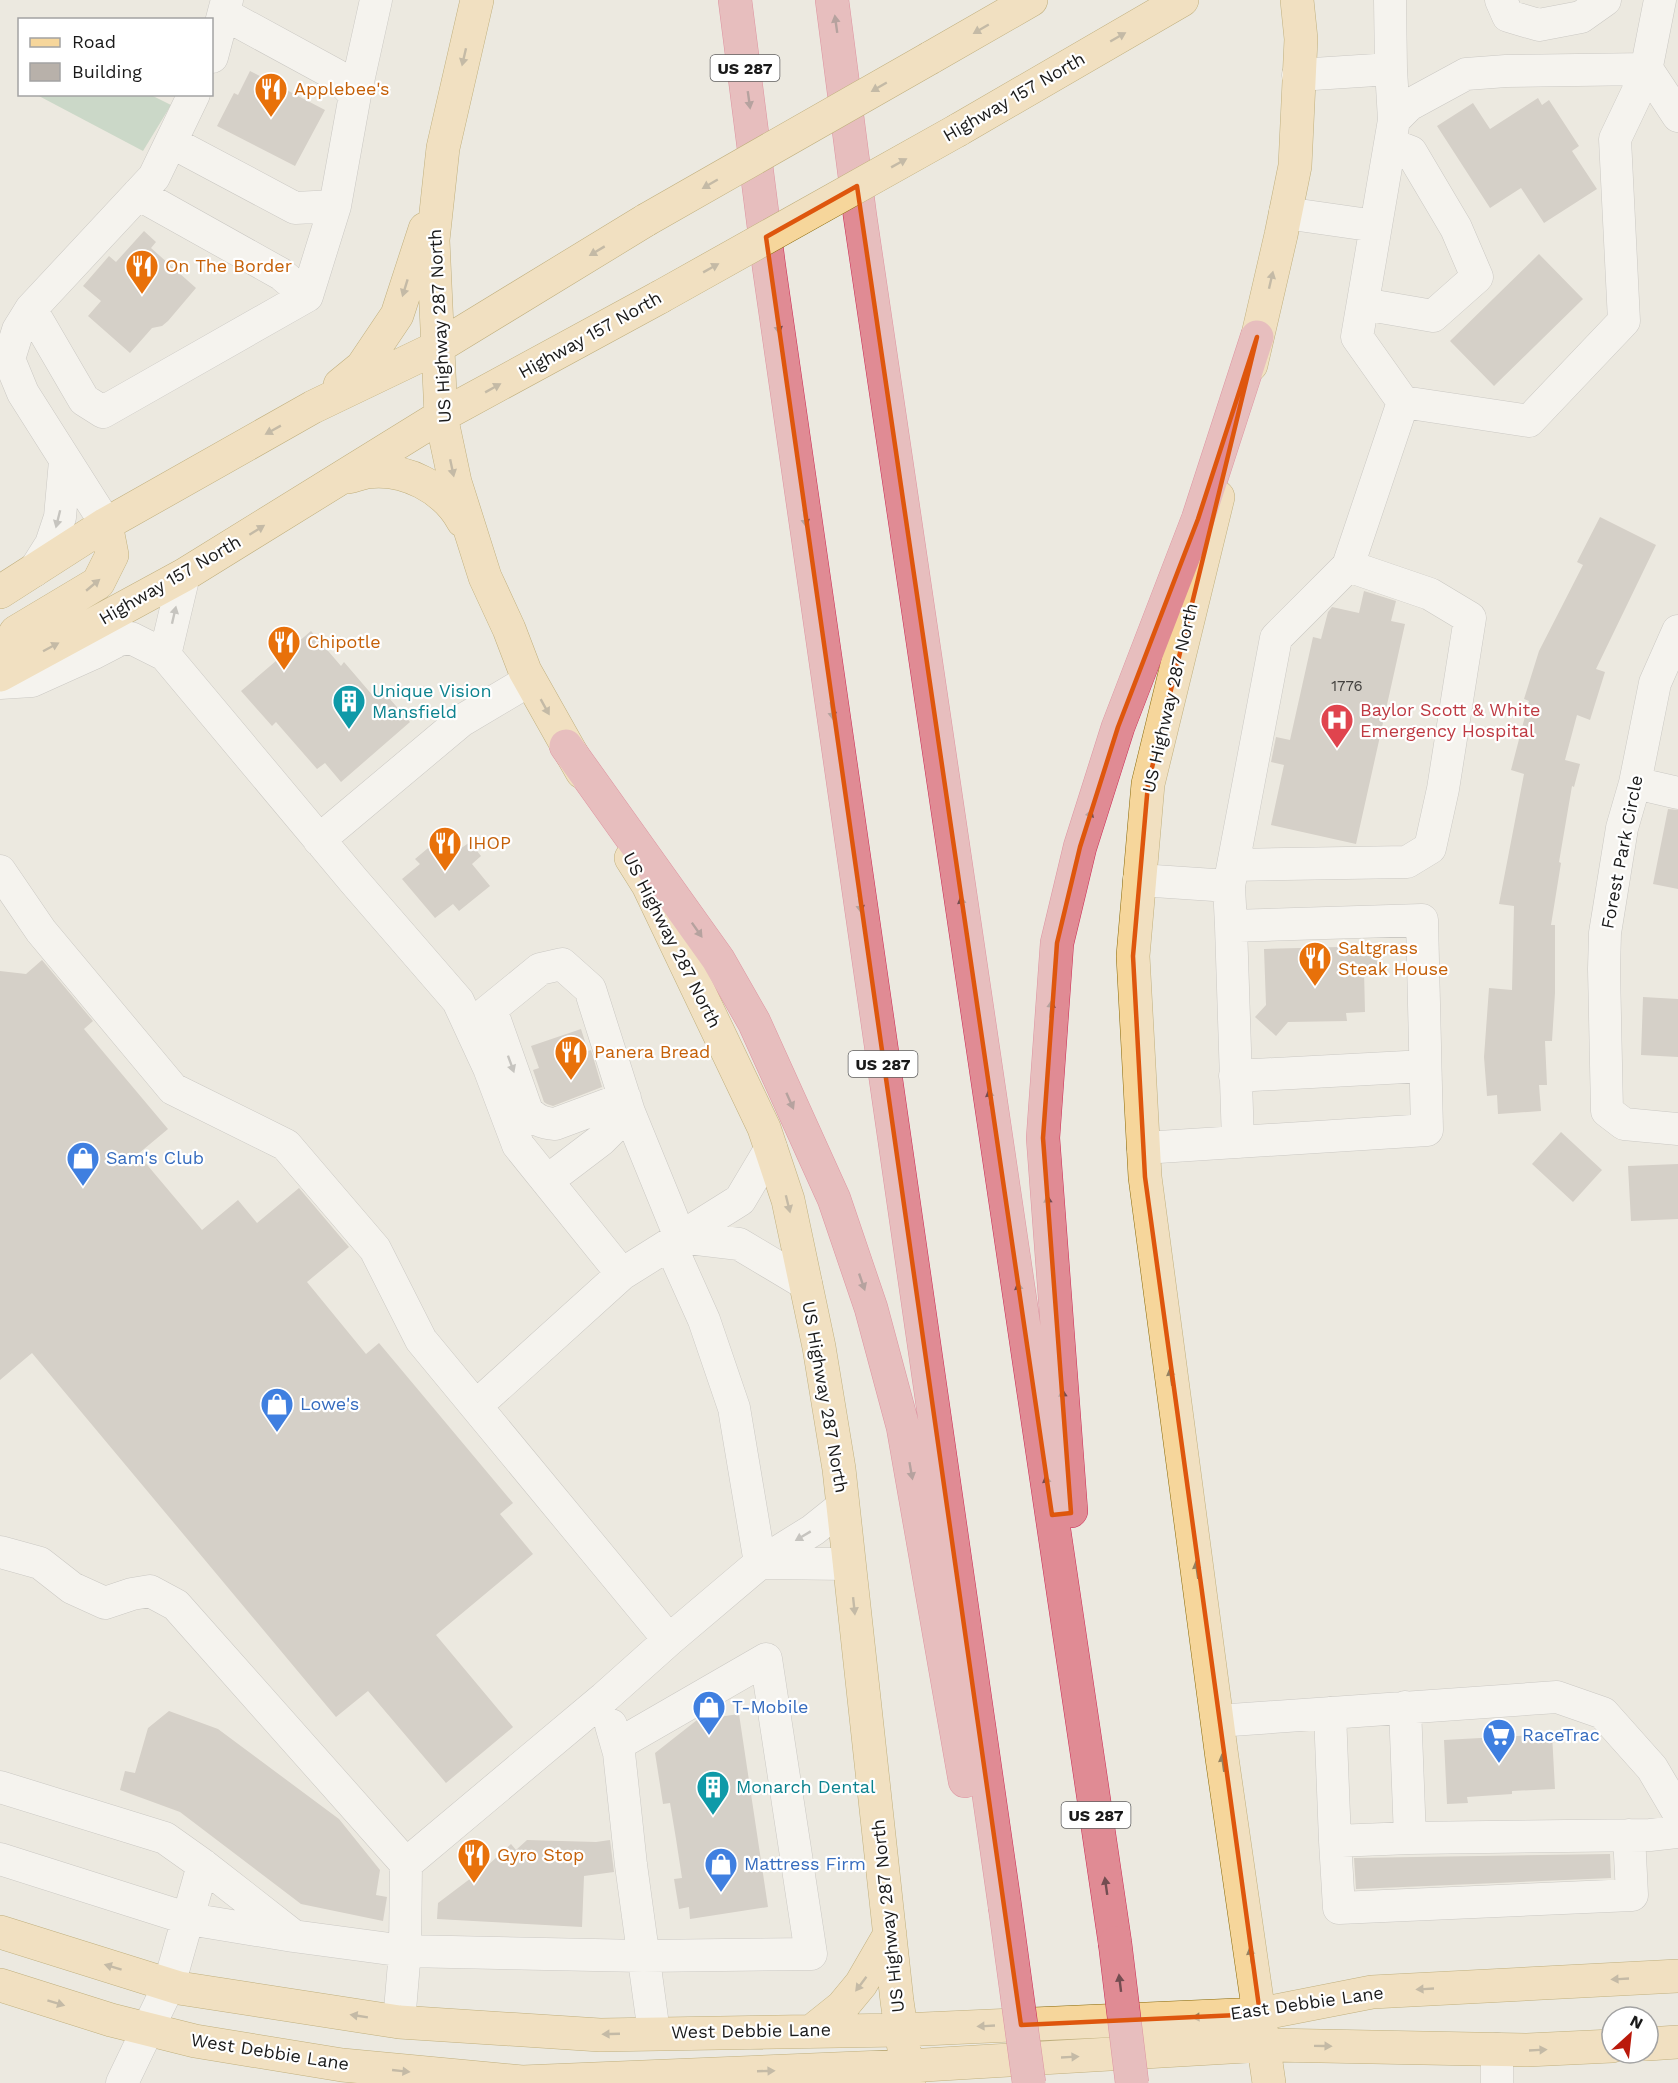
<svg xmlns="http://www.w3.org/2000/svg" width="1678" height="2083" font-family="'Work Sans',sans-serif">
<rect width="100%" height="100%" fill="#ece9e0"/>
<path fill="#a3c3aa" d="M37,95H151L171,105L143,151Z"/>
<path fill="#b8b1aa" d="M250,71L325,110L295,166L217,126L234,93L238,95Z
M1538,98L1542,105L1549,100L1579,146L1572,151L1597,189L1544,223L1521,188L1490,208L1437,126L1473,103L1490,129Z
M144,231L156,242L151,248L196,288L168,321L162,326L152,328L130,353L88,316L101,301L83,286L109,256L116,262Z
M1539,254L1583,299L1494,386L1450,341Z
M1600,517L1656,545L1596,669L1605,672L1590,720L1577,715L1565,760L1580,764L1574,787L1572,786L1559,862L1561,863L1551,925H1555V993L1552,1041H1545L1547,1085H1539L1541,1111L1498,1114L1497,1095L1487,1096L1484,1057L1489,988L1512,990L1514,906L1499,904L1524,774L1511,770L1529,701L1524,699L1539,651L1583,565L1577,562Z
M1364,591L1396,601L1391,621L1405,624L1356,844L1271,825L1284,765L1271,762L1276,737L1290,740L1313,637L1321,639L1328,612L1332,607L1359,613Z
M311,631L341,666L344,662L374,697L382,690L410,722L341,782L325,763L317,769L276,722L272,726L241,691Z
M1668,809L1678,810V889L1653,884Z
M446,833L460,849L470,842L481,856L472,864L490,886L459,911L453,904L435,918L402,879L420,864L415,859Z
M1378,946L1379,969L1364,970L1365,1012L1346,1013L1347,1021L1288,1022L1276,1036L1255,1017L1266,1005L1264,949Z
M42,960L93,1021L84,1029L168,1129L138,1154L202,1230L238,1200L257,1223L299,1188L349,1247L307,1282L366,1354L379,1343L513,1503L500,1514L533,1554L436,1635L513,1727L446,1783L368,1691L336,1717L32,1353L0,1380V971L26,974Z
M1643,997L1678,999V1057L1641,1055Z
M581,1029L588,1051L591,1050L602,1087L553,1106L547,1104L544,1102L533,1070L539,1068L531,1046Z
M1561,1132L1602,1170L1573,1202L1532,1164Z
M1678,1164V1219L1631,1221L1628,1166Z
M169,1711L218,1729L339,1819L380,1870L376,1895L387,1897L383,1921L301,1904L180,1812L120,1790L125,1771L135,1773L148,1728Z
M739,1714L768,1907L690,1919L689,1907L679,1909L674,1879L682,1878L676,1839L670,1803L663,1804L655,1753L697,1720Z
M1552,1734L1555,1789L1512,1791V1794L1467,1797L1468,1803L1447,1804L1444,1740Z
M527,1840L596,1842L610,1840L614,1872L584,1876L582,1927L437,1919L438,1903L487,1866L511,1844L516,1850Z
M1610,1854L1611,1878L1356,1889L1354,1858Z"/>
<g fill="none" stroke-linecap="round" stroke-linejoin="round">
<defs>
<path id="minor" d="M1390,0L1391,69L1394,120L1357,337L1403,402L1529,421L1624,321L1615,139L1645,76L1660,0
M1501,0L1508,16L1539,25L1581,17L1605,0
M212,57L227,0
M1298,75L1391,69
M355,95L376,0
M1394,120L1409,105L1466,74L1506,71L1647,69L1678,116
M171,142L295,208L335,206L355,95L336,75L224,14
M1285,213L1376,226
M307,296L335,206
M1363,304L1433,316L1477,277L1456,228L1411,152L1390,144
M31,309L84,400L103,412L307,296L281,274L138,194
M106,524L23,393L9,359L18,330L31,309L154,177L194,94
M1348,566L1403,402
M34,571L51,544L60,517L65,461
M1678,631L1655,683L1635,783L1622,828L1605,933L1604,969L1607,1111L1624,1124L1678,1129
M165,655L184,575
M0,683L32,681L92,654L119,640L131,638L165,655L354,881L458,1001L489,1068L518,1145L622,1274
M1635,783L1678,793
M319,840L461,721L530,680
M0,871L41,931L173,1089L286,1145L375,1249L421,1340L669,1640L760,1563L813,1530L843,1506
M1139,880L1229,886L1231,926L1422,920L1427,1130L1143,1148
M1229,886L1276,638L1348,566L1430,594L1470,618L1443,789L1430,848L1407,862L1233,865
M1231,926L1238,1142
M491,1009L527,1111C536,1120 542,1123 555,1124L625,1098
M470,1026L540,969L562,964L590,989L629,1112L601,1140L547,1181
M1235,1076L1425,1066
M629,1112L680,1237
M680,1237L739,1244L806,1284
M670,1244L704,1320L734,1408L760,1563
M476,1406L622,1274L740,1200L771,1148
M0,1552L40,1563L72,1588L105,1603L132,1594L150,1591L176,1605L406,1864L405,1951L399,2022
M760,1563L849,1564
M1330,1713L1335,1841L1410,1838L1405,1707
M1217,1721L1557,1697L1603,1713L1652,1768L1678,1812
M611,1725L619,1753L631,1865L654,2033
M0,1787L165,1838L203,1865L290,1933
M1410,1838L1650,1835L1678,1832
M1335,1841L1339,1908L1632,1895L1629,1835
M0,1859L189,1919L293,1936L405,1951L643,1956L811,1954L766,1659L617,1745
M406,1864L604,1698L669,1640
M1497,2049V2083
M122,2083L169,1985L203,1865"/>
<path id="major" d="M477,0L443,148L433,240L441,416L455,482L485,577L509,629L525,671L582,772
M930,58L1031,0
M958,130L1182,0
M1251,365L1281,235L1295,166L1301,39L1297,0
M340,385L362,367L397,315L425,229
M348,477C354,476 361,473 367,472C405,467 445,488 463,521
M1218,497L1148,784L1133,956L1145,1177L1222,1758L1269,2083
M0,592L106,524L313,407L438,347L646,220
M0,658L16,632L98,583L112,555L106,524
M0,675L184,575L441,416L660,297
M631,858L648,885L764,1128L788,1200L819,1347L839,1469L897,2001L909,2083
M0,1932L179,1988L399,2022L600,2035L901,2030L1260,2014L1372,1992L1678,1976
M0,1985L111,2020L195,2041L342,2065L522,2082L907,2066L1264,2045L1527,2050L1612,2046
M812,2031L842,2007L861,1984L890,1934
M1648,2044L1678,2042"/>
<path id="highway" d="M735,0L769,267L1005,1907
M832,0L860,216L1115,1943
M566,746L718,959L754,1022L834,1199L871,1308L903,1427L965,1781
M1071,1511L1043,1138L1057,943L1080,847L1118,727L1198,519L1257,337"/>
</defs>
<use href="#minor" stroke="#a1a1a1" stroke-width="33"/>
<use href="#major" stroke="#896908" stroke-width="34"/>
<use href="#highway" stroke="#ca2d56" stroke-width="34"/>
<use href="#minor" stroke="#fff" stroke-width="32"/>
<use href="#major" stroke="#f6d69b" stroke-width="33"/>
<use href="#highway" stroke="#e08b94" stroke-width="33"/>
<defs>
<path id="major-bridge" d="M646,220L930,58
M660,297L958,130"/>
<path id="highway-bridge" d="M1005,1907L1029,2083
M1115,1943L1132,2083"/>
</defs>
<use href="#major-bridge" stroke="#896908" stroke-width="34" stroke-linecap="butt"/>
<use href="#highway-bridge" stroke="#ca2d56" stroke-width="34" stroke-linecap="butt"/>
<use href="#major-bridge" stroke="#f6d69b" stroke-width="33"/>
<use href="#highway-bridge" stroke="#e08b94" stroke-width="33"/>
</g>
<defs><path id="oneway-solid" d="M-6-.8H1V-3.2L6.5 0L1 3.2V.8H-6Z" transform="scale(1.5)"/></defs>
<g fill="#734d51">
<use href="#oneway-solid" transform="translate(836 24) rotate(-98)"/>
<use href="#oneway-solid" transform="translate(749 100) rotate(82)"/>
<use href="#oneway-solid" transform="translate(778 325) rotate(82)"/>
<use href="#oneway-solid" transform="translate(805 518) rotate(82)"/>
<use href="#oneway-solid" transform="translate(832 711) rotate(82)"/>
<use href="#oneway-solid" transform="translate(1089 818) rotate(-72)"/>
<use href="#oneway-solid" transform="translate(860 904) rotate(82)"/>
<use href="#oneway-solid" transform="translate(962 905) rotate(-98)"/>
<use href="#oneway-solid" transform="translate(697 930) rotate(55)"/>
<use href="#oneway-solid" transform="translate(1051 1009) rotate(-85)"/>
<use href="#oneway-solid" transform="translate(990 1098) rotate(-98)"/>
<use href="#oneway-solid" transform="translate(790 1101) rotate(66)"/>
<use href="#oneway-solid" transform="translate(1048 1204) rotate(-94)"/>
<use href="#oneway-solid" transform="translate(862 1282) rotate(71)"/>
<use href="#oneway-solid" transform="translate(1019 1291) rotate(-98)"/>
<use href="#oneway-solid" transform="translate(1063 1398) rotate(-94)"/>
<use href="#oneway-solid" transform="translate(911 1471) rotate(80)"/>
<use href="#oneway-solid" transform="translate(1047 1484) rotate(-98)"/>
<use href="#oneway-solid" transform="translate(1106 1886) rotate(-98)"/>
<use href="#oneway-solid" transform="translate(1120 1983) rotate(-97)"/>
</g>
<g fill="#938161">
<use href="#oneway-solid" transform="translate(981 29) rotate(150)"/>
<use href="#oneway-solid" transform="translate(1118 37) rotate(-30)"/>
<use href="#oneway-solid" transform="translate(464 57) rotate(103)"/>
<use href="#oneway-solid" transform="translate(879 87) rotate(150)"/>
<use href="#oneway-solid" transform="translate(899 163) rotate(-29)"/>
<use href="#oneway-solid" transform="translate(710 184) rotate(150)"/>
<use href="#oneway-solid" transform="translate(597 251) rotate(149)"/>
<use href="#oneway-solid" transform="translate(711 268) rotate(-29)"/>
<use href="#oneway-solid" transform="translate(1271 280) rotate(-77)"/>
<use href="#oneway-solid" transform="translate(405 288) rotate(107)"/>
<use href="#oneway-solid" transform="translate(493 388) rotate(-29)"/>
<use href="#oneway-solid" transform="translate(273 430) rotate(151)"/>
<use href="#oneway-solid" transform="translate(452 468) rotate(78)"/>
<use href="#oneway-solid" transform="translate(257 530) rotate(-32)"/>
<use href="#oneway-solid" transform="translate(93 585) rotate(-40)"/>
<use href="#oneway-solid" transform="translate(51 647) rotate(-28)"/>
<use href="#oneway-solid" transform="translate(545 707) rotate(61)"/>
<use href="#oneway-solid" transform="translate(788 1204) rotate(76)"/>
<use href="#oneway-solid" transform="translate(1171 1377) rotate(-98)"/>
<use href="#oneway-solid" transform="translate(1197 1570) rotate(-98)"/>
<use href="#oneway-solid" transform="translate(854 1606) rotate(84)"/>
<use href="#oneway-solid" transform="translate(1223 1763) rotate(-98)"/>
<use href="#oneway-solid" transform="translate(1251 1956) rotate(-98)"/>
<use href="#oneway-solid" transform="translate(113 1967) rotate(-163)"/>
<use href="#oneway-solid" transform="translate(1620 1979) rotate(177)"/>
<use href="#oneway-solid" transform="translate(861 1984) rotate(127)"/>
<use href="#oneway-solid" transform="translate(1425 1989) rotate(177)"/>
<use href="#oneway-solid" transform="translate(56 2003) rotate(17)"/>
<use href="#oneway-solid" transform="translate(359 2016) rotate(-171)"/>
<use href="#oneway-solid" transform="translate(1201 2017) rotate(177)"/>
<use href="#oneway-solid" transform="translate(986 2026) rotate(177)"/>
<use href="#oneway-solid" transform="translate(611 2034) rotate(178)"/>
<use href="#oneway-solid" transform="translate(1323 2046) rotate(1)"/>
<use href="#oneway-solid" transform="translate(1538 2050) rotate(-3)"/>
<use href="#oneway-solid" transform="translate(1070 2057) rotate(-3)"/>
<use href="#oneway-solid" transform="translate(401 2071) rotate(6)"/>
<use href="#oneway-solid" transform="translate(766 2071) rotate(-2)"/>
</g>
<g fill="#989898">
<use href="#oneway-solid" transform="translate(58 519) rotate(104)"/>
<use href="#oneway-solid" transform="translate(174 615) rotate(-77)"/>
<use href="#oneway-solid" transform="translate(511 1064) rotate(70)"/>
<use href="#oneway-solid" transform="translate(803 1536) rotate(149)"/>
</g>
<path d="M0 0H1678V2083H0ZM857,186L1052,1515L1071,1513L1043,1138L1057,943L1080,847L1118,727L1198,519L1257,337L1148,784L1133,956L1145,1177L1260,2014L1021,2025L766,237Z" fill="#ece9e0" fill-opacity=".55" fill-rule="evenodd"/>
<path fill="none" stroke="#de560d" stroke-width="4.5" stroke-linejoin="round" d="M857,186L1052,1515L1071,1513L1043,1138L1057,943L1080,847L1118,727L1198,519L1257,337L1148,784L1133,956L1145,1177L1260,2014L1021,2025L766,237Z"/>
<defs>
<symbol id="restaurant-pin" viewBox="-11 -11 22 30"><path d="M0 17L-7.5 6A9.5 9.5 0 1 1 7.5 6Z" fill="#e8710a" stroke="#fff"/><path d="M-5-6h1v4h1v-4h1v4h1v-4h1v5L-1.5 .5V6h-2V.5L-5-1ZM5-6V6H3V1.5H1.5Q1.5-4 5-6Z" fill="#fff"/></symbol>
<symbol id="building-pin" viewBox="-11 -11 22 30"><path d="M0 17L-7.5 6A9.5 9.5 0 1 1 7.5 6Z" fill="#0f9aa8" stroke="#fff"/><path d="M-4-6H4V6H1V3H-1V6H-4ZM-2.5-4.3h1.7v1.8h-1.7ZM.8-4.3h1.7v1.8H.8ZM-2.5-1h1.7V.8h-1.7ZM.8-1h1.7V.8H.8Z" fill="#fff"/></symbol>
<symbol id="hospital-pin" viewBox="-11 -11 22 30"><path d="M0 17L-7.5 6A9.5 9.5 0 1 1 7.5 6Z" fill="#e0444e" stroke="#fff"/><path d="M-5-5h3v3.5h4V-5h3V5h-3V1.5h-4V5h-3Z" fill="#fff"/></symbol>
<symbol id="shop-pin" viewBox="-11 -11 22 30"><path d="M0 17L-7.5 6A9.5 9.5 0 1 1 7.5 6Z" fill="#3f7fe0" stroke="#fff"/><path d="M-5-2.5h2.3a2.7 3.5 0 0 1 5.4 0H5L5.5 6h-11ZM-1.5-2.5h3a1.5 2.3 0 0 0-3 0Z" fill="#fff"/></symbol>
<symbol id="supermarket-pin" viewBox="-11 -11 22 30"><path d="M0 17L-7.5 6A9.5 9.5 0 1 1 7.5 6Z" fill="#3f7fe0" stroke="#fff"/><path d="M-6-5.5h2.5l.6 2H6L4.5 2H-2.5L-4.4-4H-6ZM-1.5 3.2a1.3 1.3 0 1 0 .1 0ZM3 3.2a1.3 1.3 0 1 0 .1 0Z" fill="#fff"/></symbol>
</defs>
<g fill-rule="evenodd">
<use href="#restaurant-pin" x="252" y="70" width="38" height="52"/>
<use href="#restaurant-pin" x="123" y="247" width="38" height="52"/>
<use href="#restaurant-pin" x="265" y="623" width="38" height="52"/>
<use href="#building-pin" x="330" y="682" width="38" height="52"/>
<use href="#hospital-pin" x="1318" y="701" width="38" height="52"/>
<use href="#restaurant-pin" x="426" y="824" width="38" height="52"/>
<use href="#restaurant-pin" x="1296" y="939" width="38" height="52"/>
<use href="#restaurant-pin" x="552" y="1033" width="38" height="52"/>
<use href="#shop-pin" x="64" y="1139" width="38" height="52"/>
<use href="#shop-pin" x="258" y="1385" width="38" height="52"/>
<use href="#shop-pin" x="690" y="1688" width="38" height="52"/>
<use href="#supermarket-pin" x="1480" y="1716" width="38" height="52"/>
<use href="#building-pin" x="694" y="1768" width="38" height="52"/>
<use href="#restaurant-pin" x="455" y="1836" width="38" height="52"/>
<use href="#shop-pin" x="702" y="1845" width="38" height="52"/>
</g>
<g text-anchor="middle" stroke-width="4.5" stroke-linejoin="round" paint-order="stroke">
<g font-size="15" fill="#42403e">
<text x="1347" y="691">1776</text>
</g>
<g fill="#fff" stroke="#5f5f5f" stroke-width="1.5">
<rect x="710.5" y="55" width="69" height="26" rx="4.5"/>
<rect x="848.5" y="1051" width="69" height="26" rx="4.5"/>
<rect x="1061.5" y="1802" width="69" height="26" rx="4.5"/>
</g>
<g font-size="16" font-weight="bold" fill="#1a1a1a">
<text x="745" y="74">US 287</text>
<text x="883" y="1070">US 287</text>
<text x="1096" y="1821">US 287</text>
</g>
<g font-size="18" fill="#c56008" stroke="#fff" text-anchor="start">
<text x="294" y="95">Applebee's</text>
<text x="165" y="272">On The Border</text>
<text x="307" y="648">Chipotle</text>
<text x="468" y="849">IHOP</text>
<text x="1338" y="954">Saltgrass<tspan x="1338" dy="21">Steak House</tspan></text>
<text x="594" y="1058">Panera Bread</text>
<text x="497" y="1861">Gyro Stop</text>
</g>
<g font-size="18" fill="#1a1a1a" stroke="#fff">
<text transform="translate(1014 97) rotate(-30)" y="6">Highway 157 North</text>
<text transform="translate(440 326) rotate(-93)" y="6">US Highway 287 North</text>
<text transform="translate(590 335) rotate(-29)" y="6">Highway 157 North</text>
<text transform="translate(170 580) rotate(-30)" y="6">Highway 157 North</text>
<text transform="translate(1170 698) rotate(-77)" y="6">US Highway 287 North</text>
<text transform="translate(1622 852) rotate(-79)" y="6">Forest Park Circle</text>
<text transform="translate(672 940) rotate(63)" y="6">US Highway 287 North</text>
<text transform="translate(825 1397) rotate(80)" y="6">US Highway 287 North</text>
<text transform="translate(888 1916) rotate(-96)" y="6">US Highway 287 North</text>
<text transform="translate(1307 2003) rotate(-8)" y="6">East Debbie Lane</text>
<text transform="translate(751 2031) rotate(-1)" y="6">West Debbie Lane</text>
<text transform="translate(270 2052) rotate(9)" y="6">West Debbie Lane</text>
</g>
<g font-size="18" fill="#0d838f" stroke="#fff" text-anchor="start">
<text x="372" y="697">Unique Vision<tspan x="372" dy="21">Mansfield</tspan></text>
<text x="736" y="1793">Monarch Dental</text>
</g>
<g font-size="18" fill="#be3a42" stroke="#fff" text-anchor="start">
<text x="1360" y="716">Baylor Scott &amp; White<tspan x="1360" dy="21">Emergency Hospital</tspan></text>
</g>
<g font-size="18" fill="#366cbe" stroke="#fff" text-anchor="start">
<text x="106" y="1164">Sam's Club</text>
<text x="300" y="1410">Lowe's</text>
<text x="732" y="1713">T-Mobile</text>
<text x="1522" y="1741">RaceTrac</text>
<text x="744" y="1870">Mattress Firm</text>
</g>
</g>
<rect x="18" y="18" width="195" height="78" fill="#ffffff" stroke="#a3a3a3" stroke-width="1.5"/>
<rect x="30" y="38" width="30" height="9" fill="#f6d69b" stroke="#a3a3a3" stroke-width="1.5"/>
<text x="72" y="48" font-size="18" fill="#1a1a1a">Road</text>
<rect x="30" y="63" width="30" height="18" fill="#b8b1aa" stroke="#a3a3a3" stroke-width="1.5"/>
<text x="72" y="78" font-size="18" fill="#1a1a1a">Building</text>
<g transform="translate(1630 2035) rotate(27)"><circle r="28" fill="#ffffff" stroke="#a3a3a3" stroke-width="1.5"/>
<path d="M0-4.5L10 22L0 15L-10 22Z" fill="#ba190b"/>
<text y="-9" font-size="16" font-weight="bold" text-anchor="middle" fill="#1a1a1a">N</text>
</g>
</svg>
